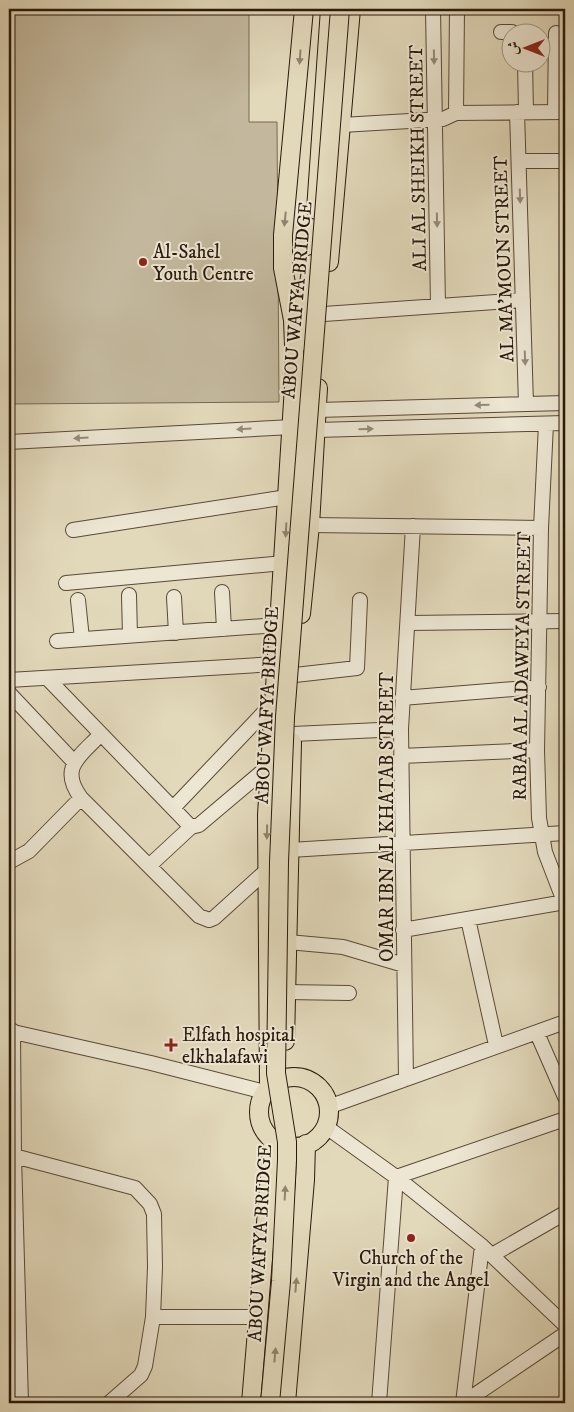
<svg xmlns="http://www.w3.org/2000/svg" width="574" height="1412" font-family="'IM FELL DW Pica',Amiri,serif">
<rect width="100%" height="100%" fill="#e2d9bb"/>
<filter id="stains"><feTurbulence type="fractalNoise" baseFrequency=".004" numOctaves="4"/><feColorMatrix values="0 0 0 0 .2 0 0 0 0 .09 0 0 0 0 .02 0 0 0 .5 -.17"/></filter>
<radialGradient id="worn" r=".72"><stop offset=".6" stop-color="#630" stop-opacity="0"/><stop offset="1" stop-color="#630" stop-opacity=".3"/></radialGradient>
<path fill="#c3b89d" stroke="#776854" d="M9,9H249V122H277L279,402L9,404Z"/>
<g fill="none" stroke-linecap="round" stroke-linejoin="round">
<defs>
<path id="minor" d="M433,9L438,306
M501,32H512
M525,62L526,112
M517,112L526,404
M555,112L556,33
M456,113L457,9
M342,125L443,119L456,113L565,112
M519,161H565
M324,314L523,300
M318,410L565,403
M546,424L541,528L537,750L539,818L545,852L565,904
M317,430L565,423
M9,442L292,427
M310,525L541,528
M73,530L287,497
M66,583L284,563
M222,592L224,629
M129,595L130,636
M174,597L176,633
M78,600L82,639
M408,623L565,621
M57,641L278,625
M295,675L357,668L360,600
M47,678L191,827
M9,680L275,664
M9,693L74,762
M402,698L539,687
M293,734L401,729
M100,735C79,757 59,768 81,798L199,916L209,920L214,918L266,871
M401,756L537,750
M174,807L273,703
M290,850L565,833
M9,862L29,851L81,798
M149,866L191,827L199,825L270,765
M468,919L496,1045
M403,930L565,902
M288,942L343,947L404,965
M286,992L349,993
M9,1031L151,1063L265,1092
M13,1031L14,1156L21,1403
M537,1033L565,1097
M406,1079L401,729L413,526
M328,1107L565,1022
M325,1126L396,1177L482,1246L565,1325
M14,1156L135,1188L150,1204L154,1214L155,1267L153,1317L145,1366L141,1375L109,1403
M492,1255L565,1213
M153,1317H258
M379,1403L396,1177L565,1119
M463,1403L482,1246
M463,1403L565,1334"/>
<path id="major" d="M316,210L330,9
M329,262L351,9
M300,342L312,264
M301,614L310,525L318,388
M285,1041L292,742
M259 1112a35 35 0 1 1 70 0a35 35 0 1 1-70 0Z
M269,1087L267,815L295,370L293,320L283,268V235L304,9
M251,1403L273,1139
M286,1403L305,1180L306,1144"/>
</defs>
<use href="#minor" stroke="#594937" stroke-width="16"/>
<use href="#major" stroke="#2b190b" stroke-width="20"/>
<use href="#minor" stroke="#ece6d3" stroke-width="14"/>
<use href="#major" stroke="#e2d9bb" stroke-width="18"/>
<defs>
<path id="major-bridge" d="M270,1403L281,1281L287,1160V1142L276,1073L279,862L285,717L340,9"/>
</defs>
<use href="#major-bridge" stroke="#2b190b" stroke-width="20" stroke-linecap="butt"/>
<use href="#major-bridge" stroke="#e2d9bb" stroke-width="18"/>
</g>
<defs><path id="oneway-solid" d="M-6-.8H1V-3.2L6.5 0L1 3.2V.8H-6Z" transform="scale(1.25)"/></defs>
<g fill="#90836c">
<use href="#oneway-solid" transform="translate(300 57) rotate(94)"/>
<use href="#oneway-solid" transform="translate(285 219) rotate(96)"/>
<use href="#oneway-solid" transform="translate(286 530) rotate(93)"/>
<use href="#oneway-solid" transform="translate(267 832) rotate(91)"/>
<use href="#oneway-solid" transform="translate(285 1193) rotate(-87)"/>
<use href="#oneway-solid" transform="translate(296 1285) rotate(-85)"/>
<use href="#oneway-solid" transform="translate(275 1355) rotate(-85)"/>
</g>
<g fill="#958a79">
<use href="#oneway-solid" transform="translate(434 57) rotate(89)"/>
<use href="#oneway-solid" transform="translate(520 196) rotate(88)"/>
<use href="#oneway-solid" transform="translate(437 220) rotate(89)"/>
<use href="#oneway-solid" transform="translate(525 358) rotate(88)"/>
<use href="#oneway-solid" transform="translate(482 405) rotate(178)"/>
<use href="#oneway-solid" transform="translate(244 429) rotate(177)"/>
<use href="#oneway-solid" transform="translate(366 429) rotate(-2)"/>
<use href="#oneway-solid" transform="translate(81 438) rotate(177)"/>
</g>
<g fill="#8f2418" stroke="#ece6d3" stroke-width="2">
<circle cx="143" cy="262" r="5"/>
<path d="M168.5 1037.5h5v5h5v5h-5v5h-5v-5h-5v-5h5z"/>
<circle cx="411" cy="1238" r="5"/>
</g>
<g text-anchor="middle" stroke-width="4" stroke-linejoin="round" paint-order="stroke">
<g font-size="19" fill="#2b190b" stroke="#ece6d3">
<text transform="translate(417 158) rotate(-91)" y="7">ALI AL SHEIKH STREET</text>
<text transform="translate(503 259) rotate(-92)" y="7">AL MA'MOUN STREET</text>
<text transform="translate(296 300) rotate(-85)" y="7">ABOU WAFYA BRIDGE</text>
<text transform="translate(521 666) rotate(-89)" y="7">RABAA AL ADAWEYA STREET</text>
<text transform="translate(266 705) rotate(-87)" y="7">ABOU WAFYA BRIDGE</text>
<text transform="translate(386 817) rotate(-90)" y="7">OMAR IBN AL KHATAB STREET</text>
<text transform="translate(259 1243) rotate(-87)" y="7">ABOU WAFYA BRIDGE</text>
</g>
<g font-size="19" fill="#2b190b" stroke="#ece6d3" text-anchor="start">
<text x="153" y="258">Al-Sahel<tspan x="153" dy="22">Youth Centre</tspan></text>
<text x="182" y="1041">Elfath hospital<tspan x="182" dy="22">elkhalafawi</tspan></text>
<text x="411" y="1264" text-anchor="middle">Church of the<tspan x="411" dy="22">Virgin and the Angel</tspan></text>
</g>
</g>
<rect width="574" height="1412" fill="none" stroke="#e2d9bb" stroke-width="30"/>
<rect x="10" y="10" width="554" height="1392" fill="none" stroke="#2b190b" stroke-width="2.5"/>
<rect x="15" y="15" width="544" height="1382" fill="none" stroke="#2b190b"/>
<g transform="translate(526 48) rotate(270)"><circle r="24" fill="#ece6d3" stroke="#9f9483"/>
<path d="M0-4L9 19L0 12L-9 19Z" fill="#8f2418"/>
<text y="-8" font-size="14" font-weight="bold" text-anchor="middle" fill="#2b190b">ش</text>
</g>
<rect width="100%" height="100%" filter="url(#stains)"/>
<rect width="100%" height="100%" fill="url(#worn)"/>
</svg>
